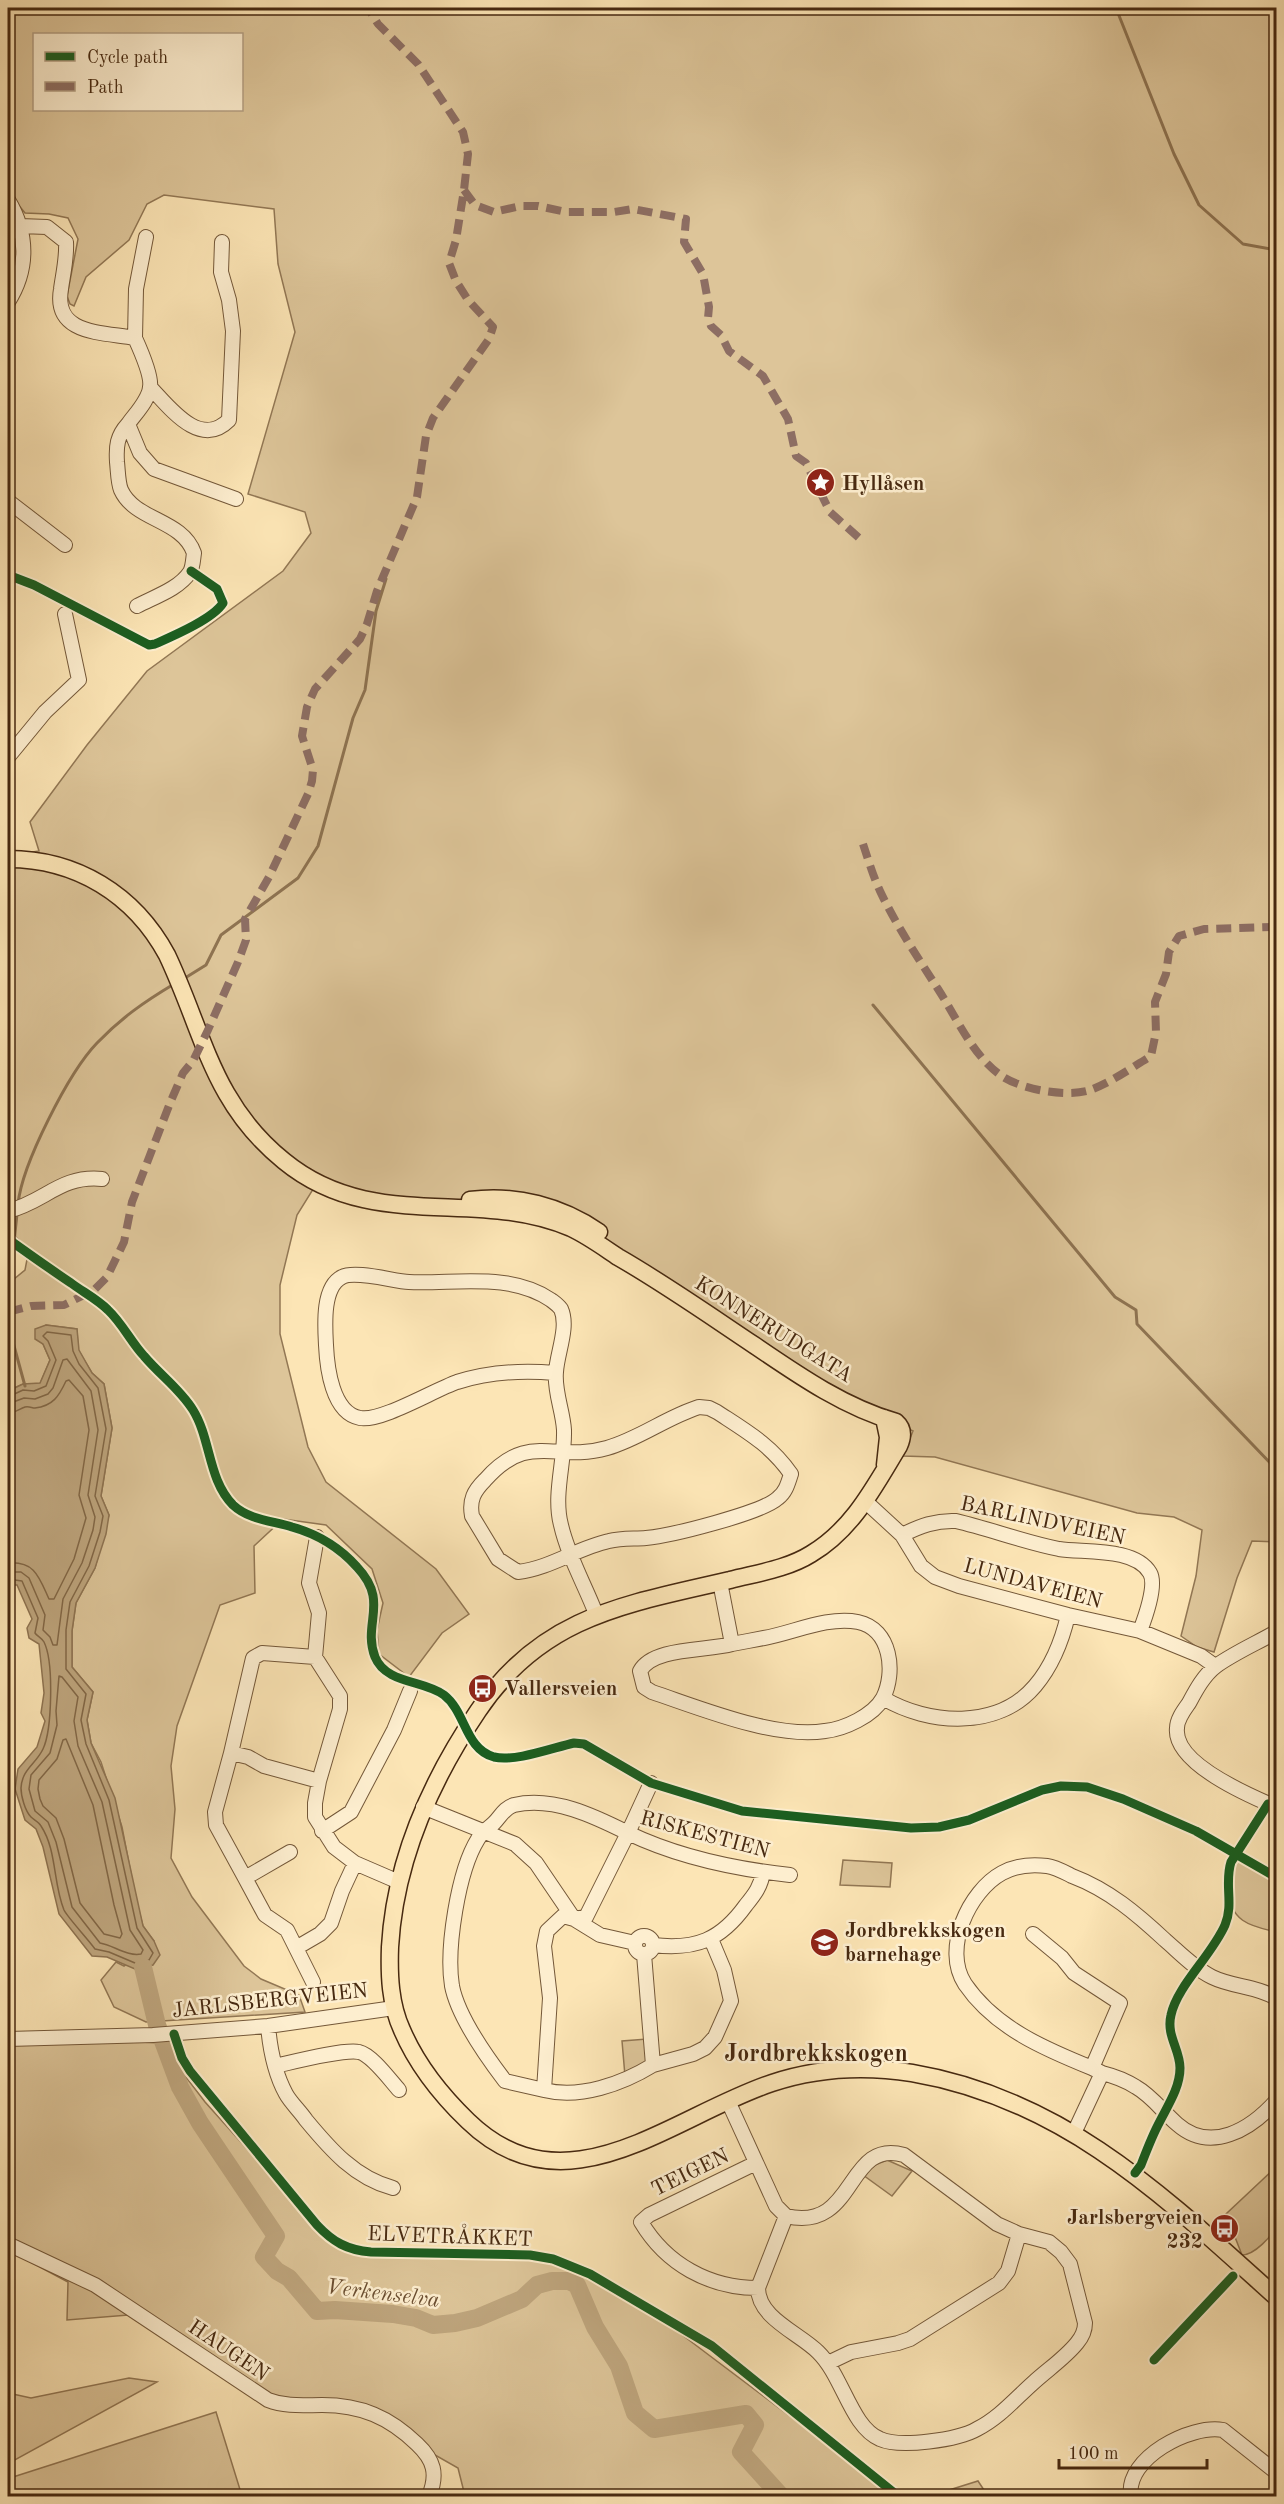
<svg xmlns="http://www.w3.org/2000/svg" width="1284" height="2504" font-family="'Old Standard TT',serif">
<rect width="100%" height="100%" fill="#fce5b5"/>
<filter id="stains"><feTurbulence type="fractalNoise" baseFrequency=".00333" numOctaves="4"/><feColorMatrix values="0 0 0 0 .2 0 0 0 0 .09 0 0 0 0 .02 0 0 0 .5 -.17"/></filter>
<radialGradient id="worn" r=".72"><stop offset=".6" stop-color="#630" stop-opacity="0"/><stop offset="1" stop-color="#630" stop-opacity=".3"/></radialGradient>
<path fill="#ddc599" stroke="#927754" stroke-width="1.5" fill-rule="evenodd" d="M8,8H1276V1542L1252,1541L1237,1578L1214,1652L1197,1647L1181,1636L1196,1576L1202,1530L1174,1517L1137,1513L935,1457L903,1456L913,1431L832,1395L591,1232L424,1207L315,1186L297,1215L280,1285V1334L308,1447L326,1482L436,1569L469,1614L442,1633L409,1677L379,1654L377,1630L383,1603L372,1569L326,1525L283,1519L254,1546L255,1593L220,1605L177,1726L171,1766L175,1809L171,1858L192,1897L244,1966L261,1979L299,1995L305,2012L146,2022L114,2007L101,1980L116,1962L124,1966L154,1941L143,1926L136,1900L122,1827L101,1762L91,1743L87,1720L93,1692L72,1667V1631L76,1603L95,1568L109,1515L101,1496L112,1428L104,1384L92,1373L78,1350L77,1329L46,1325L43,1344L50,1360L40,1384H23L8,1391V1284L25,1270L29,1249L8,1230V856L39,851L30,822L87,745L147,671L283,571L311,533L305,512L248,494L295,332L278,264L274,209L164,195L147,204L129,240L86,277L74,306L70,304L67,296L78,239L68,218L49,214L25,213L8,192ZM34,34H242V110H34Z
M1236,1852L1276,1877V1932C1249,1926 1230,1921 1228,1889C1228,1874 1229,1865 1236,1852Z
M843,1860L892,1863L890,1887L840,1885Z
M41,2037L160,2043L205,2102L333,2245L352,2254L386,2257L463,2259L491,2256L517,2260L547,2257L600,2279L658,2314L673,2328L860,2469L888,2495L927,2496H465L458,2468L342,2402L275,2400L141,2314L67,2320L68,2282L8,2250V2039Z
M647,2039L648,2057L646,2064L625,2076L622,2041Z
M887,2160L912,2171L892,2196L863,2175L875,2165Z
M1276,2167C1277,2182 1280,2212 1276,2225C1273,2236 1254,2255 1242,2255L1226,2214Z
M129,2378L157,2382L9,2463L13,2477L216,2412L242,2496H8V2393L31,2398Z
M978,2481L988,2496H930Z"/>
<path fill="#bea57d" stroke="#8e7351" stroke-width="1.5" d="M46,1325L77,1329L79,1350L92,1373L104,1384L112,1428L101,1496L109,1515L106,1534L95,1568L76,1603L72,1631V1667L93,1692L87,1720L91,1743L115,1798L143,1926L154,1941L160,1955L153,1965L135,1969L107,1957L92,1956L59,1914L43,1847L36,1829L25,1820L15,1789L18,1769L37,1747L45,1721L41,1713L44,1693L39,1644L29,1638L27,1628L32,1619L17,1585H8V1391L23,1384L40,1383L50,1360L43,1344L35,1339V1329Z"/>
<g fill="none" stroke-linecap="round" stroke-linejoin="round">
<path stroke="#826746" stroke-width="1.5" d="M8,1397L23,1390L34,1391L46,1386L56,1360L48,1341L43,1336L47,1332L71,1335L73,1351L79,1364L98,1388L106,1429L95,1496L103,1516L100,1532L89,1566L70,1602L66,1630V1669L86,1694L81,1720L86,1744L109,1800L137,1928L153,1953L149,1960L135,1963L109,1952L95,1949C88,1939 68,1918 64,1910C53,1884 57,1850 41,1826C39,1822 34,1820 31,1817C25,1811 21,1796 21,1788C22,1769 36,1764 43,1749C52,1730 54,1662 44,1642C42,1638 37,1636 35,1633L38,1618L22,1581L8,1579
M8,1404L24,1398L35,1399L48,1394L53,1388L63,1360L67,1359L91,1391L98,1430L88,1495L95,1517L93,1530L82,1563L63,1599L57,1645H53L50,1637L43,1630L45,1615L29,1578L21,1572H8
M8,1413C15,1413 19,1409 25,1407C29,1406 32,1408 35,1408C53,1406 59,1396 66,1381L69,1380L83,1396L89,1430L79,1495L86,1518L74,1559L54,1599H49C39,1577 35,1561 8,1563
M59,1676L62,1677L78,1697L74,1721L78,1746L102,1802L130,1930L143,1950L141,1954C128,1957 113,1945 100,1943L72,1907L56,1842L48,1822L35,1811L29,1789L31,1775L50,1753L57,1725L56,1711Z
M66,1739L93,1805L114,1905L122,1934L120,1938L104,1934L80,1903L64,1839L56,1818L43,1806L40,1799L38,1789L39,1780L57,1759L63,1740Z"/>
<path stroke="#8e7351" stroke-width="3" d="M1116,8L1174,154L1199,205L1243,244L1276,250
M185,978L206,965L221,935L298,878L318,846L353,718L365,690L376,611L386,579
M873,1005L1115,1297L1136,1310L1137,1324L1276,1469
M18,1204C22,1164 69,1072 97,1043C121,1018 144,1002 174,984
M8,1298L17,1214
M8,1324L25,1386"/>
<path stroke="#bea57d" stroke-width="18" d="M143,1967L157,2025L180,2087L200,2123L276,2236L264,2257L277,2271L289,2278L317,2311L335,2310L393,2314L416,2318L433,2325L455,2323L477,2318L522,2299L537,2285L552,2281H569L577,2285L595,2327L619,2366L635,2413L654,2429L746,2414L755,2425L741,2452L781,2496"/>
<defs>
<path id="minor" d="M8,200C28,233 29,269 8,302
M20,226L47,227L66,242C67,258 63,274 61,289C53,335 102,332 135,338C140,349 152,376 150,387C149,400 135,414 128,424L140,453L154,469L236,499
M135,338L136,289L146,237
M150,387C170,408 200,449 229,420L233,331L229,300L221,272L222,242
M128,424C117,436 116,446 117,462C118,471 118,483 121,490C135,521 182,519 194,553C193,559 193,567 190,572C179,589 154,597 137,606
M8,501L65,545
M8,757L45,712L79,680L65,614
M8,1211C45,1202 60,1175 102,1179
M555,1373C522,1370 489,1372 457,1382C434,1390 381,1422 360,1418C332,1413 327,1367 326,1345C325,1326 322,1287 342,1277C355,1270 393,1281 409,1282C456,1284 510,1272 551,1300C555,1303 558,1305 561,1309C569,1327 557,1353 556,1372C554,1391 563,1411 564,1430C565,1461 553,1495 561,1525C568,1556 585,1585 596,1614
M699,1407L709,1408L717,1412C746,1431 771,1445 791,1474C788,1483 786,1492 778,1498C762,1513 670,1536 646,1538C634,1539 621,1538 609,1541C577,1548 551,1568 518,1572L498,1559L472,1516C469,1500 474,1491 485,1480C529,1430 555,1463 607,1448C639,1439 667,1417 699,1407Z
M866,1502L902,1535L921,1566L935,1577L959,1586L1068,1615L1140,1631L1201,1656L1215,1666
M902,1535C920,1526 936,1520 956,1521C990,1529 1024,1542 1059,1549C1083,1553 1135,1547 1150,1573C1157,1585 1145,1618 1140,1631
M317,1537L309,1583L319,1613L315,1657L340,1696V1709L319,1781L315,1803V1817L334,1847L355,1863L399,1882
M720,1582L732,1644C707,1651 653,1647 640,1671L644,1687L652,1692C700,1708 775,1739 825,1731C844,1729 873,1716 883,1698C896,1672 891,1629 858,1622C827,1616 793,1633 764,1638C753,1640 743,1642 732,1644
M1276,1632C1257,1643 1234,1653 1216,1666C1204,1675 1196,1690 1189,1703C1184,1710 1177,1719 1177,1728C1173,1763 1250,1796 1276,1807
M883,1698C928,1725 998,1730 1035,1686C1052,1666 1062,1641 1068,1615
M231,1753L253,1658L262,1653L315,1657
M423,1807L515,1844L536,1863L574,1919L600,1935L635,1943
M322,1831L351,1812L394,1730L410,1691
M290,1852L245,1878L265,1915L287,1930L296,1948L320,1934L331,1923L342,1891L355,1863
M245,1878L216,1825L215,1812L231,1753L248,1757L264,1766L319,1781
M1033,1934L1062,1958L1074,1973L1120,2003L1092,2068L1102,2073L1074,2133
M635 1945a9 9 0 1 1 18 0a9 9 0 1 1-18 0Z
M653,1945C696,1950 721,1940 746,1905C755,1894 761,1886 763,1872
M296,1948L313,1982
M644,1954L653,2065L693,2054L705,2048L715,2037L731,2001L724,1970L711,1939
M268,2026C270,2049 275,2074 286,2094C291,2103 300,2111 306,2120C330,2149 355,2178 393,2188
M8,2039L153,2035L268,2026L394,2008
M653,2065C622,2084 580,2099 544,2090L550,1998L544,1946L547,1931L563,1916L574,1919L586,1917L628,1833C678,1857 735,1869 790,1875
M275,2066C293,2062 343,2049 359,2052C372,2055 390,2080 399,2090
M1092,2068C1045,2049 995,2028 965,1984C942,1949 969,1891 1002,1873C1015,1866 1032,1864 1047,1866C1055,1867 1064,1872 1072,1876C1109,1890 1137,1914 1165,1940C1180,1953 1194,1968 1212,1977C1232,1987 1257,1986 1276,1998
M1102,2073C1114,2076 1125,2080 1136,2087C1152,2096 1163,2112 1177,2124C1211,2154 1251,2129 1276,2101
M544,2090L505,2081C486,2056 458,2017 452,1986C446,1949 458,1871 478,1839C482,1832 489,1828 494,1823C501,1816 504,1808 514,1805C553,1796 594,1816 628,1833L651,1783
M728,2101L776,2206L786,2216L758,2288C758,2318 799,2333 818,2352C843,2376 851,2427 880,2439C900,2448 958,2440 977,2429C999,2418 1015,2399 1033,2383C1047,2370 1065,2358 1077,2343C1082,2337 1085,2330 1085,2323L1070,2264L1061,2252L1049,2242L1019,2234L997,2224L904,2155C845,2138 857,2233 786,2216
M756,2163L649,2215L641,2222C666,2264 709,2288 758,2288
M8,2244L95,2285L268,2400C286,2407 304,2405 322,2405C361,2405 389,2417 417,2444C434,2460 438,2474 429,2496
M828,2363L851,2352L898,2343L910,2339L999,2283L1008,2271L1019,2234
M1131,2496C1125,2458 1191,2424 1223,2430L1276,2472
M1274,2496L1276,2494"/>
<path id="major" d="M8,859C76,859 134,894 167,955C204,1033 212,1103 284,1161C373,1234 476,1187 571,1228C588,1236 603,1247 618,1257C665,1284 709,1315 754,1345C798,1375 844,1407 896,1422C904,1429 903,1437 899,1446C874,1487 853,1529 811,1554C787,1569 757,1573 730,1580C628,1604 542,1615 478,1711C430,1782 395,1860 390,1947C389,1975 390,2004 402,2030C417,2065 441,2095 468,2121C566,2216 672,2116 772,2083C817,2068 866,2066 912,2073C1065,2099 1166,2198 1276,2297
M470,1200C516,1194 561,1206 599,1232
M884,1418L888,1437L885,1465"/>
</defs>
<use href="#minor" stroke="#745839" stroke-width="16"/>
<use href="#major" stroke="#472910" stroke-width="19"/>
<use href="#minor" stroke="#fdeecf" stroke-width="14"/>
<use href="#major" stroke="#fce5b5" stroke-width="16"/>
<path stroke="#8d6e63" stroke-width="8" stroke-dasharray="15 8" stroke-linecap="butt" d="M464,190L475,205L494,212L521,206H538L566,212H614L633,209L686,219L684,242L703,274L709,307L708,318L711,326L721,335L729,351L763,376L788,419L796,456L806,463L830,512L859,538
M863,844C868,859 873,876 880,891C896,925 918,958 938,989C956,1017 972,1054 999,1074C1018,1089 1063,1097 1087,1091C1109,1084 1131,1068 1151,1056L1156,1032L1155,1002L1166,974L1169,952L1179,936L1204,929L1273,927L1276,922
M8,1312L31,1306L64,1305L94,1290L107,1277L124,1242L132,1202L170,1103L183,1073L193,1061L208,1030L238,962L246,940L245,919L269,877L308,794L312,781L313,770L302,736L307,707L315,689L360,639L367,624L377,591L417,497L426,436L433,418L489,339L493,327L468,300L456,281L449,263L456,240L464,190L468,154L463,132L418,64L378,24L368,8"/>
<defs>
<path id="cycleway" d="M8,575L34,585L149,645L155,644C173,636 213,619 223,603L217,589L191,571
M8,1239C29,1254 50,1269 71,1283C83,1292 97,1299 108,1310C122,1323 131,1342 144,1356C160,1375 180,1389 193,1410C211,1439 208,1480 233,1505C249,1520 273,1521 292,1527C317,1534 340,1548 357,1567C390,1602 362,1623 375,1657C386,1684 424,1680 444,1695C466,1712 465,1749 494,1757C515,1762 552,1748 574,1743L584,1744L651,1783L742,1811L911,1828L939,1827L969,1820L1042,1790L1061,1786L1087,1787L1123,1799L1196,1831L1276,1877
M174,2034L182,2058L190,2071L317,2225C333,2242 347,2250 371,2252L530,2255L553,2259L590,2274L712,2346L898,2496
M1135,2173L1141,2165C1146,2152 1151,2139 1157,2127C1166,2108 1180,2089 1180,2068C1180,2049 1166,2036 1171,2015C1177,1986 1212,1955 1225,1925C1234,1904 1224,1883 1231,1862L1268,1804
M1154,2360L1233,2276"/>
</defs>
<use href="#cycleway" stroke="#fdeecf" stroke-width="13"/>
<use href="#cycleway" stroke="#1b5e20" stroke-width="9"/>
</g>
<defs>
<symbol id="sight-disc" viewBox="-11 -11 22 22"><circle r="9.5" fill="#8f2418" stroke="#fdeecf"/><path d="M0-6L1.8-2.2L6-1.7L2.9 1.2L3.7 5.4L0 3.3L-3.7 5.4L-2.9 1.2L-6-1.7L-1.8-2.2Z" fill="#fff"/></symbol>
<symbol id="bus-disc" viewBox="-11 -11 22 22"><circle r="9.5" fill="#8f2418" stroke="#fdeecf"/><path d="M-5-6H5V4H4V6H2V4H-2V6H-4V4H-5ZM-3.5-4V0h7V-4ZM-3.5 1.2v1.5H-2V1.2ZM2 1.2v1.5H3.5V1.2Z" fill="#fff"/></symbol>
<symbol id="school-disc" viewBox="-11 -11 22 22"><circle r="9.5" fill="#8f2418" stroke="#fdeecf"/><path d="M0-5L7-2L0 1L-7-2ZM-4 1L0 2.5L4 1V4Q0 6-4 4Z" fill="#fff"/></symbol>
</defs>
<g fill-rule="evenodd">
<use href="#sight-disc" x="804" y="466" width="33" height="33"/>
<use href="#bus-disc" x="466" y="1672" width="33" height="33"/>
<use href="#school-disc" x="808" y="1926" width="33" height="33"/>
<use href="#bus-disc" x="1208" y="2212" width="33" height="33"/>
</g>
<g text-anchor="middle" stroke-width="5" stroke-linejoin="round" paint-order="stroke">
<g font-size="21" font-weight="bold" fill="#472910" stroke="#fdeecf" text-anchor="start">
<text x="842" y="490">Hyllåsen</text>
<text x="504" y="1695">Vallersveien</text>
<text x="845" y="1937">Jordbrekkskogen<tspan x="845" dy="24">barnehage</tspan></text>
<text x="1203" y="2224" text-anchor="end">Jarlsbergveien<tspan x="1203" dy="24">232</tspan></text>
</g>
<g font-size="21" fill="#472910" stroke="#fdeecf">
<text transform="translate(774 1329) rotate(32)" y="7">KONNERUDGATA</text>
<text transform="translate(1043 1520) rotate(12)" y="7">BARLINDVEIEN</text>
<text transform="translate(1033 1583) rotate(15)" y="7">LUNDAVEIEN</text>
<text transform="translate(705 1834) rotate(15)" y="7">RISKESTIEN</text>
<text transform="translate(270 2000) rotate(-6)" y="7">JARLSBERGVEIEN</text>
<text transform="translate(690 2172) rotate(-26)" y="7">TEIGEN</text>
<text transform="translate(450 2236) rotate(2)" y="7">ELVETRÅKKET</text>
<text transform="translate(229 2350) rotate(34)" y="7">HAUGEN</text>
</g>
<g font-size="22" font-style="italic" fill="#6b4e31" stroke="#fdeecf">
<text transform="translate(383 2292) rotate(7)" y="8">Verkenselva</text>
</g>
<g font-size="24" font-weight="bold" fill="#472910" stroke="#fdeecf">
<text x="816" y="2061">Jordbrekkskogen</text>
</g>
</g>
<rect width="1284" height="2504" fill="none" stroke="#fce5b5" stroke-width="30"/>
<rect x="9" y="9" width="1266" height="2486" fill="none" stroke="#472910" stroke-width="3"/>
<rect x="15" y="15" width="1254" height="2474" fill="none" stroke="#472910" stroke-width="1.5"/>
<rect x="33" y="33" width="210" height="78" fill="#fdeecf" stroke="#b49f83" stroke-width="1.5"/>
<rect x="45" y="52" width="30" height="9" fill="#1b5e20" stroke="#b49f83" stroke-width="1.5"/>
<text x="87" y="63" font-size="18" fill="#472910">Cycle path</text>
<rect x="45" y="82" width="30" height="9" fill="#8d6e63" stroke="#b49f83" stroke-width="1.5"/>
<text x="87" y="93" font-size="18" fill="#472910">Path</text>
<path d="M1059 2459v9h148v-9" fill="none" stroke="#472910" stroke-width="3"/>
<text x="1068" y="2459" font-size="18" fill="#472910" stroke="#fdeecf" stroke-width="4.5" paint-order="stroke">100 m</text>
<rect width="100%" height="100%" filter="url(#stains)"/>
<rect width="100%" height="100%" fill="url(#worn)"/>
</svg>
